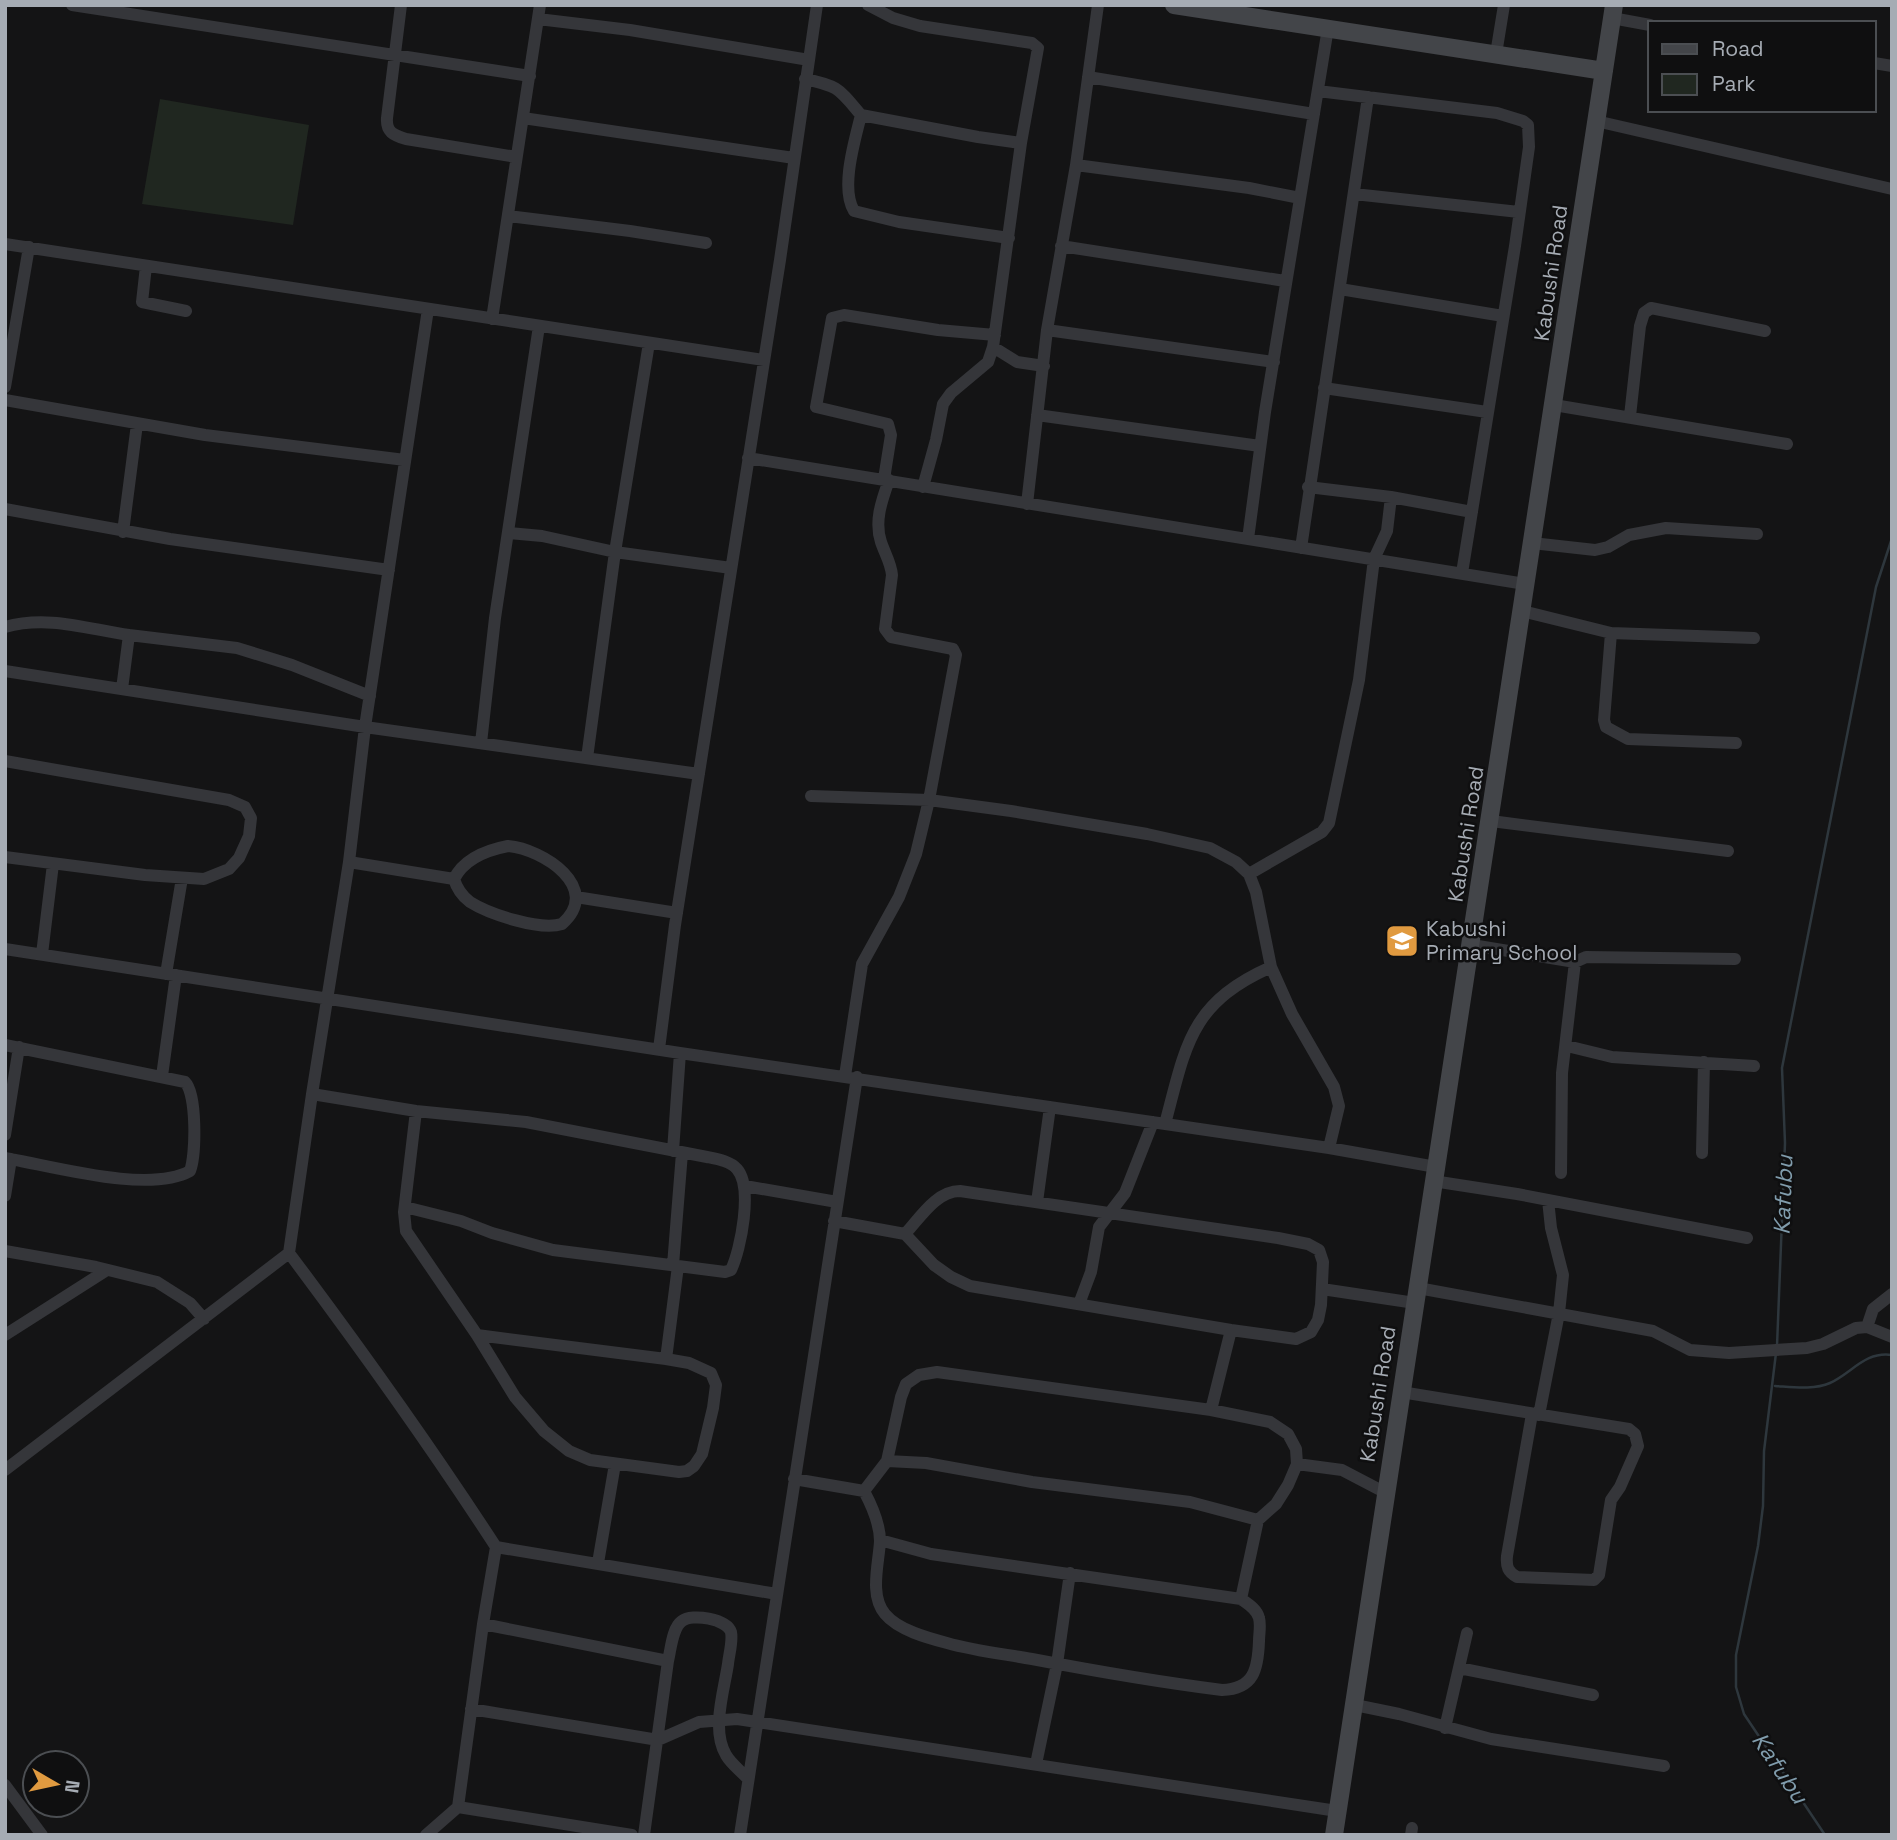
<svg xmlns="http://www.w3.org/2000/svg" width="1897" height="1840" font-family="'Space Grotesk',sans-serif">
<rect width="100%" height="100%" fill="#141415"/>
<path fill="#202720" d="M160,99L309,125L293,225L142,204Z"/>
<g fill="none" stroke-linecap="round" stroke-linejoin="round">
<path stroke="#2e373d" stroke-width="2.5" d="M1777,1346L1785,1143L1782,1068L1876,587L1892,538
M1776,1353L1764,1451L1763,1506L1758,1546L1736,1655V1687L1744,1714L1825,1835
M1775,1386C1792,1387 1814,1390 1830,1383C1852,1373 1865,1351 1892,1355"/>
<path stroke="#35363a" stroke-width="12" d="M72,5L530,76
M401,5L387,118C386,132 393,135 406,139L516,157
M868,5L893,18L920,26L1032,43L1038,48L1021,143L993,347L988,362L951,393L943,404L936,440L923,487
M1612,18L1650,25
M538,19L630,30L809,60
M1496,54L1504,5
M1874,63L1892,66
M1088,77L1314,114
M805,79C839,86 839,89 861,115L978,137L1021,143
M1318,91L1497,113L1523,121L1528,125L1529,147L1515,246L1462,573
M861,115C855,140 840,188 854,211L899,222L1009,238
M523,118L794,158
M1596,121L1892,189
M1076,165L1249,188L1300,198
M1354,194L1519,212
M508,216L630,231L706,243
M5,244L764,360
M1061,246L1285,281
M146,266L142,302L186,311
M1340,289L1503,316
M492,319L540,5
M1047,330L1274,362
M993,347L1017,362L1044,366
M5,387L29,247
M1324,388L1487,412
M5,400L205,435L405,460
M1554,405L1787,444
M1037,415L1260,446
M1630,416L1640,326L1644,313L1651,308L1765,331
M748,458L1525,584
M884,479L891,435L888,424L816,407L832,318L844,315L938,330L995,335
M1308,487L1391,497L1472,512
M1027,504L1047,330L1076,165L1098,5
M5,509L170,539L389,570
M123,532L137,424
M509,533L542,536L615,552L731,568
M1248,539L1265,412L1328,28
M1532,543L1595,550L1608,547L1629,535L1666,528L1757,534
M1301,548L1368,97
M1522,611L1611,633L1754,638
M5,627C48,615 87,629 129,635
M1611,633L1604,720L1606,727L1628,739L1736,743
M5,671L365,727L699,774
M122,689L129,635L237,648L292,665L370,696
M481,743L495,618L539,326
M587,758L615,552L649,343
M5,761L229,800L245,807L251,818L249,836L239,858L229,869L204,879L145,875L5,857
M811,796L929,800L1011,811L1147,834L1210,848L1236,862L1249,874L1256,892L1271,967L1292,1014L1334,1087L1339,1106L1329,1148
M1491,821L1728,851
M508,846C543,849 603,888 562,924C540,931 489,914 470,902C462,896 457,889 454,879C464,859 487,850 508,846Z
M349,862L454,879
M1249,874L1322,832L1329,823L1359,680L1374,559L1387,531L1391,497
M576,897L677,913
M1472,945L1575,962L1586,957L1735,959
M5,949L680,1053L1329,1148L1436,1167
M42,954L53,864
M166,974L182,878
M5,1045L185,1082C197,1094 196,1155 190,1171C149,1194 52,1166 5,1158
M1567,1046L1612,1057L1754,1066
M659,1049L675,925L780,260L817,5
M162,1076L176,975
M845,1076L862,964L899,897L916,854L929,800L956,655L953,649L891,637L885,629L892,575C891,563 885,554 881,542C874,521 882,500 889,480
M312,1094L416,1111L526,1122L707,1157C717,1159 730,1161 737,1169C753,1187 741,1249 731,1270L725,1272L553,1250L492,1233L461,1221L405,1207
M416,1111L404,1212L406,1231L477,1335L515,1397L544,1431L569,1451L590,1460L679,1472L687,1471L694,1466L702,1454L713,1408L716,1385L711,1373L689,1363L666,1359L477,1335
M1165,1124C1186,1045 1190,1003 1271,967
M5,1135L19,1047
M673,1151L680,1053
M1702,1153L1704,1062
M1561,1173L1562,1073L1575,962
M1433,1181L1517,1194L1747,1238
M745,1186L837,1202
M5,1196L11,1159
M1037,1202L1050,1107
M834,1221L905,1234L934,1265L951,1277L970,1286L1231,1330L1296,1339L1311,1332L1318,1320L1321,1305L1323,1262L1319,1250L1308,1244L1278,1238L960,1191C936,1191 920,1218 905,1234
M5,1251L96,1267L157,1282L190,1303L204,1319
M289,1253C361,1349 431,1447 496,1547L483,1624L458,1807L426,1835
M673,1265L682,1153
M1418,1288L1653,1331L1690,1350L1729,1353L1807,1348L1823,1344L1856,1328L1867,1327L1892,1337
M1322,1289L1415,1303
M1079,1304L1091,1272L1099,1227L1125,1193L1153,1122
M1867,1327L1873,1309L1892,1294
M5,1335L107,1270
M666,1359L678,1266
M1401,1392L1629,1429L1635,1434L1638,1446L1620,1487L1611,1500L1599,1575L1594,1580L1517,1577C1508,1572 1506,1567 1507,1556L1532,1414
M1211,1410L1231,1330
M1539,1415L1559,1313L1563,1275L1551,1228L1548,1200
M887,1461L926,1463L1032,1482L1190,1502L1258,1520
M1297,1464L1342,1470L1386,1493
M5,1470L289,1253L312,1094L349,862L365,727L428,309
M794,1479L864,1491L887,1461L901,1397L906,1384L919,1375L937,1372L1211,1410L1270,1422L1288,1434L1296,1449L1297,1464L1288,1485L1276,1504L1258,1520L1241,1599
M864,1491C872,1506 880,1524 880,1541C879,1563 869,1595 885,1614C898,1630 928,1638 947,1643C975,1651 1004,1654 1032,1659C1095,1671 1159,1682 1222,1690C1254,1689 1258,1669 1259,1641C1259,1634 1261,1625 1259,1618C1257,1609 1248,1604 1241,1599L931,1554L880,1540
M496,1547L777,1594
M598,1563L615,1464
M483,1624L668,1661L644,1835
M668,1661C671,1649 672,1628 682,1621C692,1613 727,1619 731,1632C733,1641 729,1654 728,1664C724,1691 711,1730 726,1755C731,1764 742,1772 748,1779
M1459,1668L1593,1695
M1355,1705L1399,1714L1491,1739L1664,1766
M471,1709L658,1740L699,1722L737,1719L757,1722L1337,1811
M1445,1728L1467,1633
M1036,1764L1057,1664L1070,1573
M5,1785L42,1835
M458,1807L632,1835
M740,1835L857,1077
M1411,1835L1412,1828"/>
<path stroke="#434549" stroke-width="18" d="M1174,5L1604,71
M1334,1835L1614,5"/>
</g>
<defs>
<symbol id="school-square" viewBox="-11 -11 22 22"><rect x="-9" y="-9" width="18" height="18" rx="4" fill="#e09a40" stroke="#0f0f10"/><path d="M0-5L7-2L0 1L-7-2ZM-4 1L0 2.5L4 1V4Q0 6-4 4Z" fill="#fff"/></symbol>
</defs>
<g fill-rule="evenodd">
<use href="#school-square" x="1383" y="922" width="38" height="38"/>
</g>
<g text-anchor="middle" stroke-width="5" stroke-linejoin="round" paint-order="stroke">
<g font-size="21" fill="#a6acb4" stroke="#0f0f10">
<text transform="translate(1551 273) rotate(-82)" y="7">Kabushi Road</text>
<text transform="translate(1466 834) rotate(-81)" y="7">Kabushi Road</text>
<text transform="translate(1378 1394) rotate(-81)" y="7">Kabushi Road</text>
</g>
<g font-size="21" fill="#a6acb4" stroke="#0f0f10" text-anchor="start">
<text x="1426" y="936">Kabushi<tspan x="1426" dy="24">Primary School</tspan></text>
</g>
<g font-size="23" font-style="italic" fill="#809cac" stroke="#0f0f10">
<text transform="translate(1783 1195) rotate(-88)" y="8">Kafubu</text>
<text transform="translate(1780 1768) rotate(56)" y="8">Kafubu</text>
</g>
</g>
<rect width="1897" height="1840" fill="none" stroke="#a6acb4" stroke-width="14"/>
<rect x="1648" y="21" width="228" height="91" fill="#0f0f10" stroke="#4b4e52" stroke-width="2"/>
<rect x="1662" y="44" width="35" height="10" fill="#434549" stroke="#4b4e52" stroke-width="2"/>
<text x="1712" y="56" font-size="21" fill="#a6acb4">Road</text>
<rect x="1662" y="74" width="35" height="21" fill="#202720" stroke="#4b4e52" stroke-width="2"/>
<text x="1712" y="91" font-size="21" fill="#a6acb4">Park</text>
<g transform="translate(56 1784) rotate(99)"><circle r="33" fill="#0f0f10" stroke="#4b4e52" stroke-width="2"/>
<path d="M0-5L12 26L0 18L-12 26Z" fill="#e09a40"/>
<text y="-10" font-size="19" font-weight="bold" text-anchor="middle" fill="#a6acb4">N</text>
</g>
</svg>
